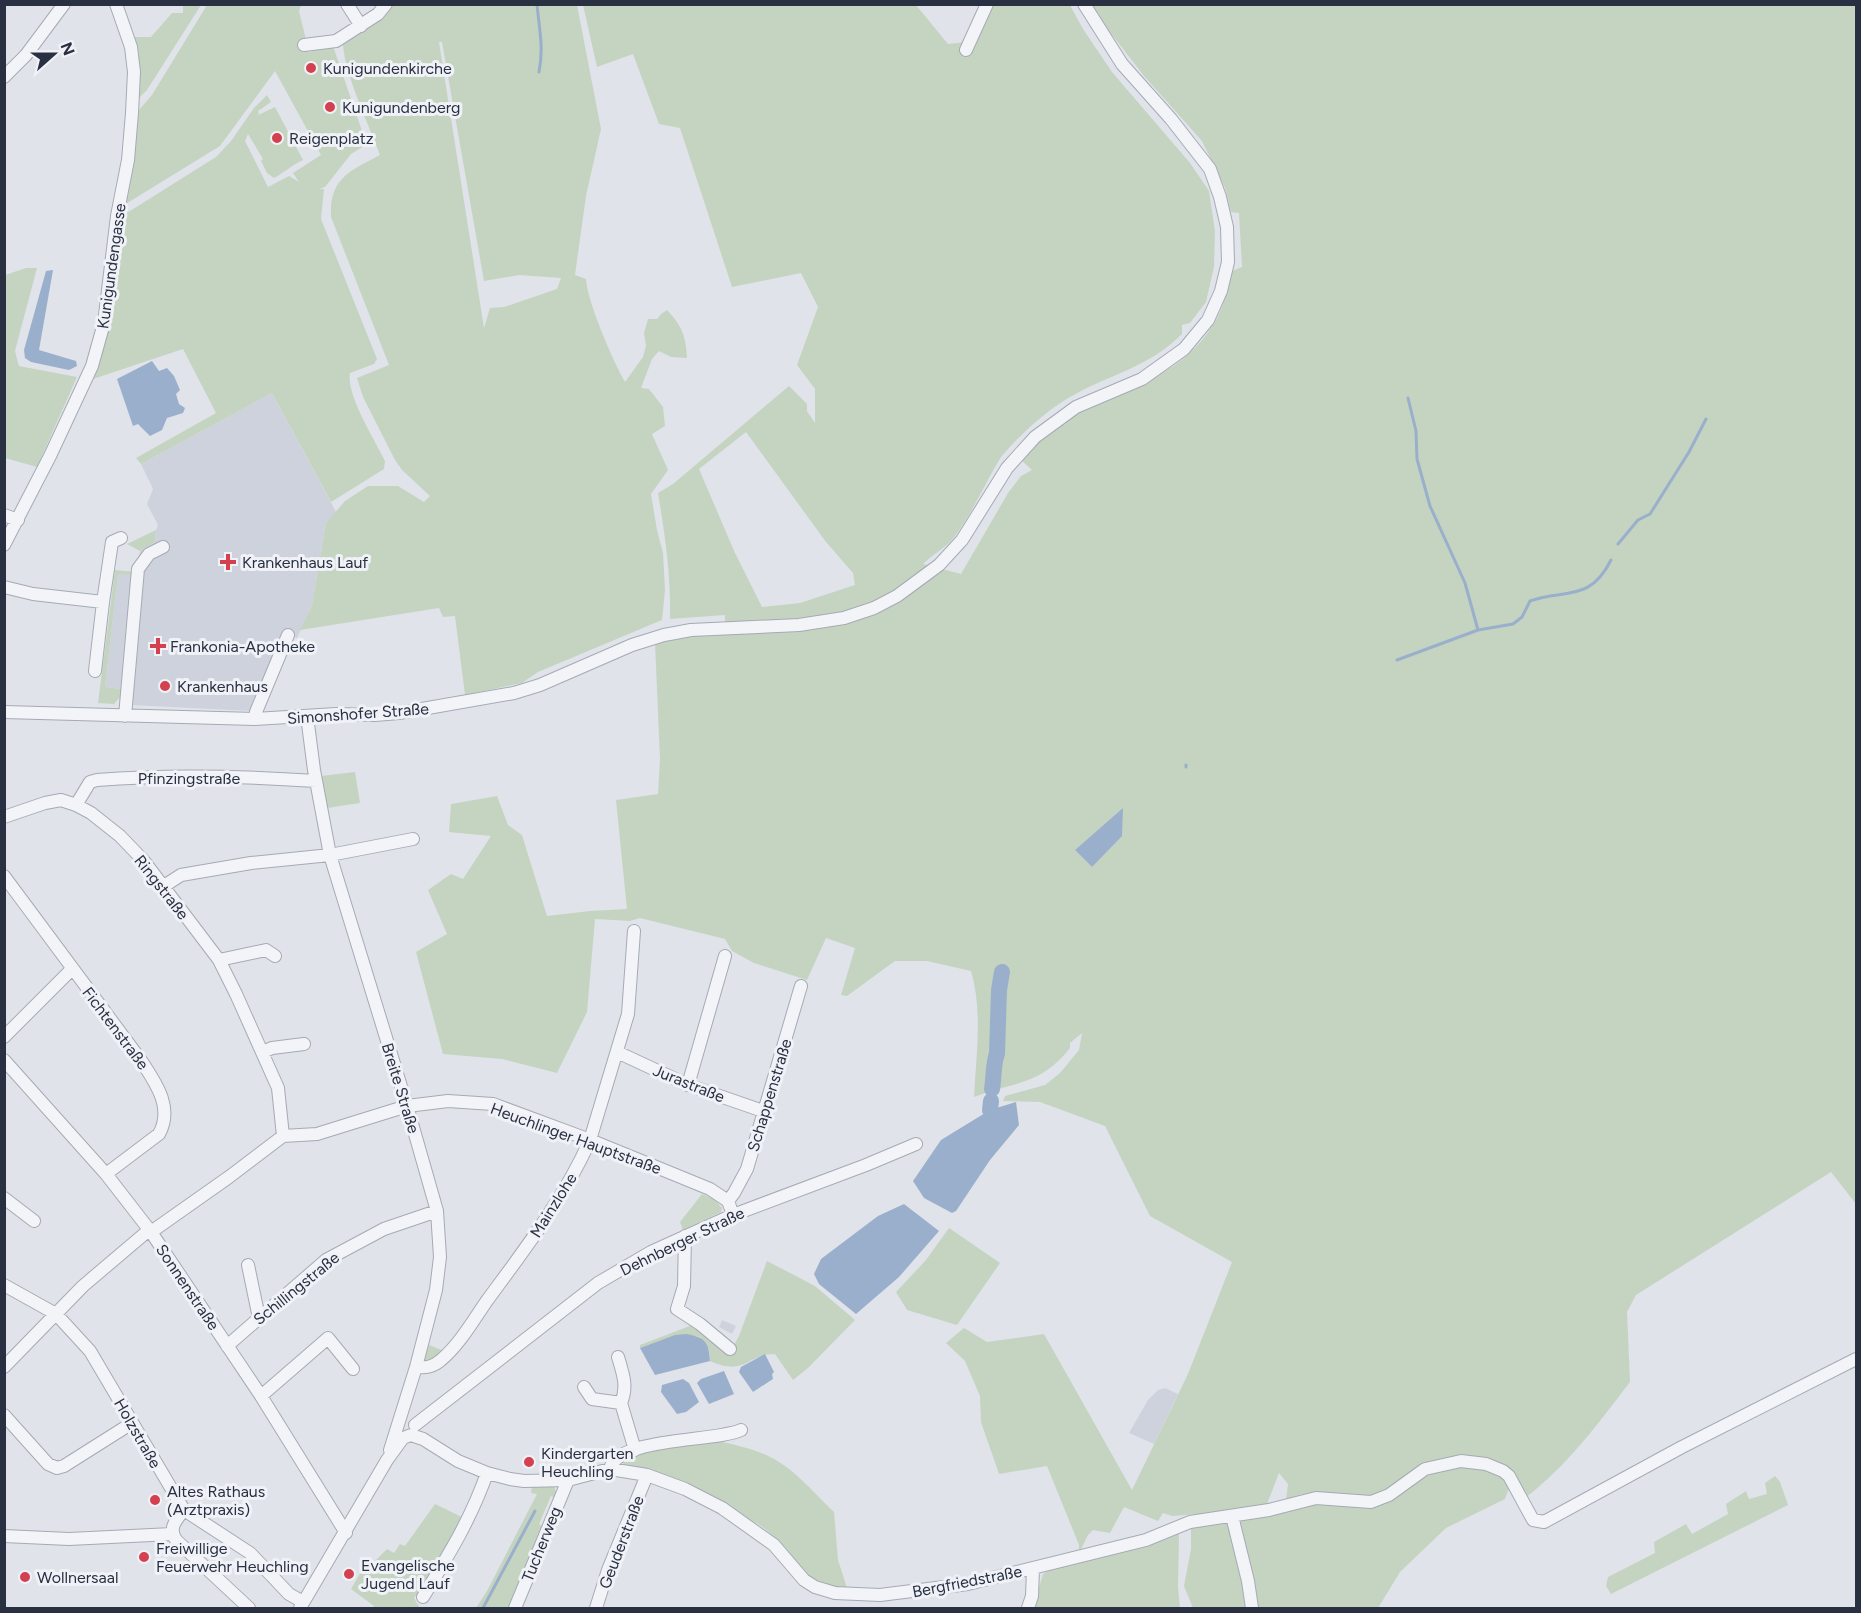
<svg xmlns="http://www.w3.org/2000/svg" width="1861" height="1613" font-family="Figtree,sans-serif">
<rect width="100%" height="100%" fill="#e0e3ea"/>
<path fill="#ced2dc" d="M272,393L336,512L326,523L312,606L297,638L286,634L252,711L130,705L131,690L105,687L118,573L135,572L140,551L155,542L156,530L158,525L147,504L153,489L141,464Z
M722,1320L736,1326L732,1334L719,1327Z
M1165,1388L1178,1394L1154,1444L1129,1433L1148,1400L1158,1390Z"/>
<path fill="#c5d4c1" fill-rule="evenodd" d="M183,5H201L147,90L138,99L139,52L133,37H151L172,13H183Z
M207,5H301L299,11L309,52L333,46L363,134L364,146L351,154L325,187L319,189H324L321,219L377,359L374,364L350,373C346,395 375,440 385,461L384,469L331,502L272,393L141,464L136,458L216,413L183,349L93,379L111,318L122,216L216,157L231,141L254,108L267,95L271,102L258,111L259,114L256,116L275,107L303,160C292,165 285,172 274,178L267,173L261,161L263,159L248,134L245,141L268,187L289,176L299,182L293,173L321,155L275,71L220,146L124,205L135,152L139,110L152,95Z
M390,5H577L601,129L586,196L575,275L586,279C587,301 613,361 625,382L643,357L646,346L644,333L648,319H657L661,314L667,310C682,326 686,336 687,358L671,357L659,351L652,359L641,388L649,389L663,407L665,426L652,434L668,470L651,494L657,530L663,553L665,590L662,620L538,672L522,683L465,695L455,616L443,617L439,608L300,630L312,606L326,523L345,501L368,486H398L424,502L430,496L402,470L395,460L363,397L357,378L389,365L331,217C329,178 350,171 380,155C369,125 345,75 343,45L383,14ZM439,42H442L484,281L519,275L561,278L557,289L504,307L490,308L484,328Z
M583,5H916L948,44L966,42L986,5H1070L1083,29L1112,72L1190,163L1209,191L1215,231L1214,267L1206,302L1190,323L1182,325V334C1148,368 1110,374 1070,397C1043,413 1021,434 1001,457C985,483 973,512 955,536C946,548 934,553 923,564L961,574L1008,493L1021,476L1032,470L1021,460C1040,438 1063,419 1090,406C1139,383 1184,373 1214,323C1224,308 1227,288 1232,271L1242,267L1239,213L1231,212L1225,188L1202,141L1144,76L1096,14L1091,5H1856V1204L1831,1172L1636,1295L1627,1312L1630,1382C1598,1424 1567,1466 1525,1498L1514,1475L1505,1499L1446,1528L1400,1572L1378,1608H1193L1184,1586L1191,1549V1528L1207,1523L1217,1524L1317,1500L1302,1494L1286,1500L1288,1484L1279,1473L1265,1509L1172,1516L1163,1513L1158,1521L1124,1507L1110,1533L1093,1530L1088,1535L1079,1553V1545L1047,1466L999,1474L981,1422L980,1396L965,1361L946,1343L964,1328L987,1342L1044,1334L1132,1490L1188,1374L1232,1262L1150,1216L1105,1126L1040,1102L1003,1101L1005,1096L1045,1085L1060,1073L1079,1050L1082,1033L1070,1043V1048C1040,1086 1015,1081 974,1097C976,1056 983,1012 971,971L927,961H895L847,996L841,995L855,948L826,938L807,980L754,963L732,951L725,939L640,918L630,921L595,919L587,1012L557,1073L502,1059L443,1054L416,952L447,934L428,890L451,874L463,879L491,836L449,832L451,804L497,796L508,825L522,835L547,916L590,911L627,909L616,800L658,794L660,759L655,643L691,636L725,633V615L670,619C671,575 665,535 658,493L673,484L789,386L807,404V411L815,423V389L797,365L818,307L801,273L732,287L680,128L659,124L633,54L597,67ZM746,432L826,542L853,573L855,585L800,603L762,607L735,553L699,469ZM1123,809L1092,867L1075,850Z
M26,268H37L15,351L19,366L77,377L37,467L5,458V275Z
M156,530L155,542L140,551L127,544Z
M115,570L135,572V575L118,574L105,687L122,689L120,697L114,704L98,703Z
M355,772L360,803L327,808L321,776Z
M702,1194L714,1199L722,1208L721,1212L683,1230L680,1222Z
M949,1228L1000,1263L957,1325L907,1310L896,1292L926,1260Z
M767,1261L815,1286L855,1320L808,1368L793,1380L775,1354C746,1354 746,1377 710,1361L709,1350L700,1337C676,1332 663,1340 640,1348V1345L695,1324L734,1345L739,1336Z
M429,1345L444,1351L441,1355L424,1361Z
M716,1441C733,1444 750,1448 766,1455C792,1466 813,1492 834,1512L838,1560L847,1588C794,1582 800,1557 765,1529C759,1524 751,1521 745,1517C711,1494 666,1469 624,1465L622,1460L656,1447Z
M1775,1476L1780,1482L1788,1505L1611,1594L1606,1586L1608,1577L1655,1553L1654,1542L1686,1524L1692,1534L1728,1514L1726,1504L1746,1491L1749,1499L1767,1494L1765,1483Z
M532,1486H554L557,1495L555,1498L551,1496L539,1524L545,1527L510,1608H476L487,1591L537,1494L531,1493Z
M435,1504L466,1519L449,1551L414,1598L420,1608H373L374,1606L351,1589L362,1570L368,1573L375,1561L387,1549L394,1553L400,1544L405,1546Z
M1179,1534L1178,1587L1180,1608H1033L1043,1574L1051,1569L1147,1547Z"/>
<path fill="#9aafcb" d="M53,270L39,350L76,361L77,366L69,370L31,362L25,358L24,350L46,271Z
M152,361L159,371L167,368L174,376L180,390L176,394L179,404L185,408L183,413L167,418L162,430L150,436L138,424L133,426L117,379Z
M1123,808L1122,836L1092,867L1075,850Z
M1016,1102L1019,1125L990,1160L956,1211L952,1213L924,1198L913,1181L941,1140L990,1110Z
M904,1204L939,1231L899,1277L856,1314L819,1284L814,1274L821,1259L878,1216Z
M686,1334C704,1337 709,1341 710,1361L655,1375L640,1348L675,1335Z
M765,1354L774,1372L772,1374L773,1379L753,1392L739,1372L741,1367Z
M724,1371L734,1394L709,1404L697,1383L701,1379Z
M683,1379L689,1383L699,1402L686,1412L677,1414L661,1392L662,1385Z"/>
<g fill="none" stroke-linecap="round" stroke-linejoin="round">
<path stroke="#9aafcb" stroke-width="3" d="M537,4C539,29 544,46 539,72
M1408,398L1416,431L1417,459L1430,506L1465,583L1478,630
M1618,544L1638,520L1650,514L1689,452L1706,419
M1397,660L1478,630L1513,624L1522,617L1530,601C1566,589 1590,602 1611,560
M1186,767V765
M483,1608L535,1511"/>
<path stroke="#9aafcb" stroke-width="16" d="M992,1089C994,1078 993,1063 997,1054L999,990L1002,972
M990,1110L991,1101"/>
<defs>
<path id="minor" d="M347,4L361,26
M304,45L336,41L378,14L386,4
M966,50L987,4
M4,77L26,55L64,4
M4,515L18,520
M4,545L50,456L92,366L104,323L117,216L128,160L132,113L134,72L131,47L116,4
M4,587L33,594L103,602L95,671
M103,602L112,542L121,538
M4,712L255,719L336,714L375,715L399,713L514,693L540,685L632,645L664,635L691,630L799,625L844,618L874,608L897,596L939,565L962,540L1007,468L1035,437L1076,407L1142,379L1184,349L1208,320L1221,291L1228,262L1227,227L1220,197L1210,169L1171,119L1122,64L1084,4
M125,716L138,569L149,554L163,547
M307,716L314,770L330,855L407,1106L437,1211L440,1257L436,1290L416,1367L390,1450
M255,719L256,712L288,635
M76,805L90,782L97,780C170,774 243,776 316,781
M4,817L45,803L61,800L76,805L91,813L120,836L144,861L219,960L236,994L278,1088L283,1136
M4,876L140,1059C155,1082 174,1107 159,1134L106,1174
M164,886L181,875L251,863L330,855L413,839
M219,960L266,950L275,956
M4,1037L72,969
M263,1052L272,1048L304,1044
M617,1052L688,1085L763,1111
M4,1060L106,1174L151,1232L261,1396L346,1533
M688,1085L725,956
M4,1198L34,1221
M728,1201L734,1193L747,1169L801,986
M151,1232L229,1177L283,1136L317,1134L407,1106L448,1101L493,1104L590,1140L710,1189L728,1201L733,1215
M685,1236L684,1286L677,1309L700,1324L730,1349
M248,1265L259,1318
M4,1285L56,1314L90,1351L184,1510L250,1553L289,1594L303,1602
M227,1346L326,1260L384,1229L437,1211
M4,1367L83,1286L149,1230
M416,1367C426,1368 433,1367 441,1360C459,1345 473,1321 486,1302C524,1250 564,1199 590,1140L628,1014L634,931
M584,1387L592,1399L621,1403C628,1386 623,1374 618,1357
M261,1396L328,1338L353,1369
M621,1403L635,1450
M4,1415L48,1464L57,1468L64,1466L132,1423
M415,1425L598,1283L651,1252L733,1215L866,1165L916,1144
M610,1469C617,1437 715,1442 741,1430
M184,1510C176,1520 168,1528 176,1540L249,1608
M1232,1516L1248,1581L1252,1608
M4,1536L69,1539L172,1534
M423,1597C448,1556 471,1519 487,1473
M300,1608L387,1460L403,1438L411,1435L423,1439L458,1461L487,1473L510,1479L524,1481L568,1480L610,1469L647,1475L685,1489L722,1508L774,1545L804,1580L815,1587L835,1593L880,1595L968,1584L1146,1540L1190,1522L1269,1510L1316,1498L1371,1502L1389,1495L1425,1469L1461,1461L1486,1464L1503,1471L1509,1476L1533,1520L1544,1522L1682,1447L1856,1359
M515,1608L568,1480
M596,1608L608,1570L647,1475
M1028,1608L1032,1596L1033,1569"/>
</defs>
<use href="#minor" stroke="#a5aab4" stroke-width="14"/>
<use href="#minor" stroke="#f3f4f8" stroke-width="12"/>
</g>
<g fill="#d34050" stroke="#f0f2f7" stroke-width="2">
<circle cx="311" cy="68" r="6"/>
<circle cx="330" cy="107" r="6"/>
<circle cx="277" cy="138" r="6"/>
<path d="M225 553h6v6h6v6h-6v6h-6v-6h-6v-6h6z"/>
<path d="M155 637h6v6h6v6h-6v6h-6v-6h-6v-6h6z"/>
<circle cx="165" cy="686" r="6"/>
<circle cx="529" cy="1462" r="6"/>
<circle cx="155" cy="1500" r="6"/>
<circle cx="144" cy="1557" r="6"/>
<circle cx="349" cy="1574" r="6"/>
<circle cx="25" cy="1577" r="6"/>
</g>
<g text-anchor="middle" stroke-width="6" stroke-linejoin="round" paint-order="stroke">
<g font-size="16" fill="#283042" stroke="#f0f2f7" text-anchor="start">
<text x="323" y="74">Kunigundenkirche</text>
<text x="342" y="113">Kunigundenberg</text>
<text x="289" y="144">Reigenplatz</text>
<text x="242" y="568">Krankenhaus Lauf</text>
<text x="170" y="652">Frankonia-Apotheke</text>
<text x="177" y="692">Krankenhaus</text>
<text x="541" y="1459">Kindergarten<tspan x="541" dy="18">Heuchling</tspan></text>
<text x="167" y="1497">Altes Rathaus<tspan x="167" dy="18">(Arztpraxis)</tspan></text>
<text x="156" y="1554">Freiwillige<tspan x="156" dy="18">Feuerwehr Heuchling</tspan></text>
<text x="361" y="1571">Evangelische<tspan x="361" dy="18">Jugend Lauf</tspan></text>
<text x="37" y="1583">Wollnersaal</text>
</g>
<g font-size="16" fill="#283042" stroke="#f0f2f7">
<text transform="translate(111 266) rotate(-82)" y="6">Kunigundengasse</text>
<text transform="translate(358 713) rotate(-4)" y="6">Simonshofer Straße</text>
<text x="189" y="784">Pfinzingstraße</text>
<text transform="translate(162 887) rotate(52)" y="6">Ringstraße</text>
<text transform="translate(116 1028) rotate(53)" y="6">Fichtenstraße</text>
<text transform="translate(689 1083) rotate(22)" y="6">Jurastraße</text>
<text transform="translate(401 1088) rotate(73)" y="6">Breite Straße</text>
<text transform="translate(769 1095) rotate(-73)" y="6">Schappenstraße</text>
<text transform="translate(576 1138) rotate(20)" y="6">Heuchlinger Hauptstraße</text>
<text transform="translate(553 1205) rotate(-58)" y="6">Mainzlohe</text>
<text transform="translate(682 1241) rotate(-26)" y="6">Dehnberger Straße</text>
<text transform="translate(188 1287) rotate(56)" y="6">Sonnenstraße</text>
<text transform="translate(296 1288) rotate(-39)" y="6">Schillingstraße</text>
<text transform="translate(138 1433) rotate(60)" y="6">Holzstraße</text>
<text transform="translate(621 1542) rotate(-69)" y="6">Geuderstraße</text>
<text transform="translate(541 1544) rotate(-68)" y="6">Tucherweg</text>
<text transform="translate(967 1581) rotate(-11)" y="6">Bergfriedstraße</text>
</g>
</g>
<rect width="1861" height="1613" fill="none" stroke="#283042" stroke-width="12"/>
<g transform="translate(54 54) rotate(69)" stroke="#f0f2f7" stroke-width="4.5" paint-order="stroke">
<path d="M0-4.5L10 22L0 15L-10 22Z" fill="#283042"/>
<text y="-9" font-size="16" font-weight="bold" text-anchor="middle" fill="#283042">N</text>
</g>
</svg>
